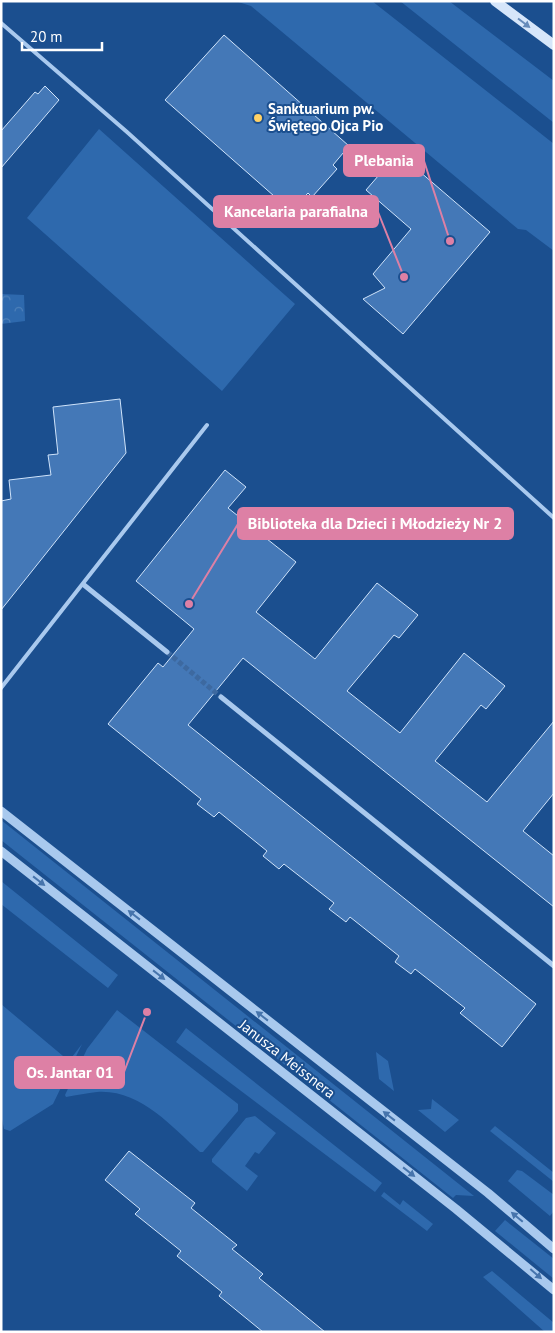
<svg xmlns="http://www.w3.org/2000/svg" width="555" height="1333" font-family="'PT Sans',sans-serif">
<defs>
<pattern id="park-crowns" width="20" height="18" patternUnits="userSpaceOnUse" patternTransform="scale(1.25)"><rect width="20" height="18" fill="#2e69ad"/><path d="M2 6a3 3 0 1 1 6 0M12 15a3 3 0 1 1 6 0" fill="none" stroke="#4d80b9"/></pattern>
</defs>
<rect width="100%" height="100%" fill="#1b4f8f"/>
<path fill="#2e69ad" d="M235,1H372L554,144V251L526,230L518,229L251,6Z
M400,1H449L554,81V123Z
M99,129L295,304L222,391L27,218Z
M1,820L474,1196L456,1195L453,1198L1,840Z
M1,881L118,975L108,988L1,904Z
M1,1004L69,1061L82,1044L53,1104L10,1131L4,1129L1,1114Z
M117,1010L238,1104V1111L203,1152H200C171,1126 140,1089 97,1092C87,1093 77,1095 66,1097L65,1095L87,1049Z
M186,1028L382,1183L375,1192L176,1042Z
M376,1052L388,1061L394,1091L379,1079Z
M432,1099L459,1120L445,1132L418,1110L431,1109Z
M255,1116L276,1133L259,1154L255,1152L245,1166L258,1176L247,1191L212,1162V1159L246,1118Z
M495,1126L554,1173V1182L490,1131Z
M517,1170L522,1171L554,1195V1211L550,1216L508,1181Z
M384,1192L400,1205L403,1200L433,1224L427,1231L381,1196Z
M505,1220L554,1259V1279L495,1231Z
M492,1271L554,1323V1332H545L483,1277Z"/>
<path fill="url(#park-crowns)" d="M1,294L24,295L25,321L1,324Z"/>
<path fill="#4478b7" stroke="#cfe3fa" d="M224,35L349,146L333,165L337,169L312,197L308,193L291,211L165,100Z
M45,86L59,100L1,168V131L35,92L38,94Z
M398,153L490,232L403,334L363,299L385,288L373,274L411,229L366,190Z
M120,399L126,453L1,610V501L11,499L9,480L51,475L48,455L58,454L53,407Z
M225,470L246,487L228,508L296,562L256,612L315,659L377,583L418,615L399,638L394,635L347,691L400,733L464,653L505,686L486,709L481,705L435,761L487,802L554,721V793L523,831L554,856V907L243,658L188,725L536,1004L502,1047L460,1013L465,1008L415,969L411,974L395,962L399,956L350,917L346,922L329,909L334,903L284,864L279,869L263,856L267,851L219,812L214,817L197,804L201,799L108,724L158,663L163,667L194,629L136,581Z
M129,1151L195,1203L191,1208L237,1245L232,1249L263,1274L259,1278L325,1332H263L219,1296L222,1292L177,1256L181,1251L135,1214L140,1209L105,1180Z"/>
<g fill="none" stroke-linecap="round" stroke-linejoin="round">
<path stroke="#3d69a0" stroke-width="5" stroke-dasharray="5 2.5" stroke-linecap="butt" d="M167,652L221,697"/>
<path stroke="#a9c9ee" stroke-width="4" d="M1,23L127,132L554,518
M1,688L207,425"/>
<path stroke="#a9c9ee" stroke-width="5" d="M84,585L167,652
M221,697L554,966"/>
<path stroke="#a9c9ee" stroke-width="9" d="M1,811L488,1193L554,1249
M1,851L456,1209L554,1290"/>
<path stroke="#d6e6fa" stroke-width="10" d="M495,1L554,45"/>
</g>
<defs><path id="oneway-solid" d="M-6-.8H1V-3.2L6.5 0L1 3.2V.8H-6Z" transform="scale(1.25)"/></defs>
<use fill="#668bba" href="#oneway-solid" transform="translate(524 23) rotate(37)"/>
<g fill="#4674ac">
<use href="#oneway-solid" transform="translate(39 881) rotate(38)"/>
<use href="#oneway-solid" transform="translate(134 915) rotate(-142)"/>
<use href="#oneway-solid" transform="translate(159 975) rotate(38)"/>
<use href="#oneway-solid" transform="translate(262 1016) rotate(-142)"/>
<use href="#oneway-solid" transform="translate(389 1116) rotate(-142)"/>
<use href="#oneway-solid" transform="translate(409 1172) rotate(38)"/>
<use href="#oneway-solid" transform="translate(517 1217) rotate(-140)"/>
<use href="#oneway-solid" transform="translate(536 1274) rotate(41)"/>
</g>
<circle fill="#ffd166" stroke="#1b4f8f" stroke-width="2" cx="258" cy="118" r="5"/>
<g text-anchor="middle" stroke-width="4" stroke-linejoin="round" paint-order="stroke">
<g font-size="15" font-weight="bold" fill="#fff" stroke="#1b4f8f" text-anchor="start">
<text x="268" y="114">Sanktuarium pw.<tspan x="268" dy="17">Świętego Ojca Pio</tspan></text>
</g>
<g font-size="15" fill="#fff" stroke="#1b4f8f">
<text transform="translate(287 1059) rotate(38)" y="5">Janusza Meissnera</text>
</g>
</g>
<path fill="none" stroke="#dd80a5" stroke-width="2" d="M450 241L424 161M404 277L378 212M189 604L238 524M147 1012L124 1072"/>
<g fill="#dd80a5" stroke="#1b4f8f" stroke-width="2">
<circle cx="450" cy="241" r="5"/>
<circle cx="404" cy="277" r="5"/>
<circle cx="189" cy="604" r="5"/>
<circle cx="147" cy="1012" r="5"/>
</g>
<g fill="#dd80a5" stroke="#dd80a5" stroke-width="2">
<rect x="344" y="145" width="80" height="31" rx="5"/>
<rect x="214" y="196" width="164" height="31" rx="5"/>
<rect x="238" y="508" width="275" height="31" rx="5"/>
<rect x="15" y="1057" width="109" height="31" rx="5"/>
</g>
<g font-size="16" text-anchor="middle" font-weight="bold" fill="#fff">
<text x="384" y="166">Plebania</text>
<text x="296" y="217">Kancelaria parafialna</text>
<text x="375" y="529">Biblioteka dla Dzieci i Młodzieży Nr 2</text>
<text x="70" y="1078">Os. Jantar 01</text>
</g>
<rect width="555" height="1333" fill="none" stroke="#ffffff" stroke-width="5"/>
<path d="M22 42v8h80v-8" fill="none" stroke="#ffffff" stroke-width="2.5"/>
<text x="30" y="42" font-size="15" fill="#ffffff" stroke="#1b4f8f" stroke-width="4" paint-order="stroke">20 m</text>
</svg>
